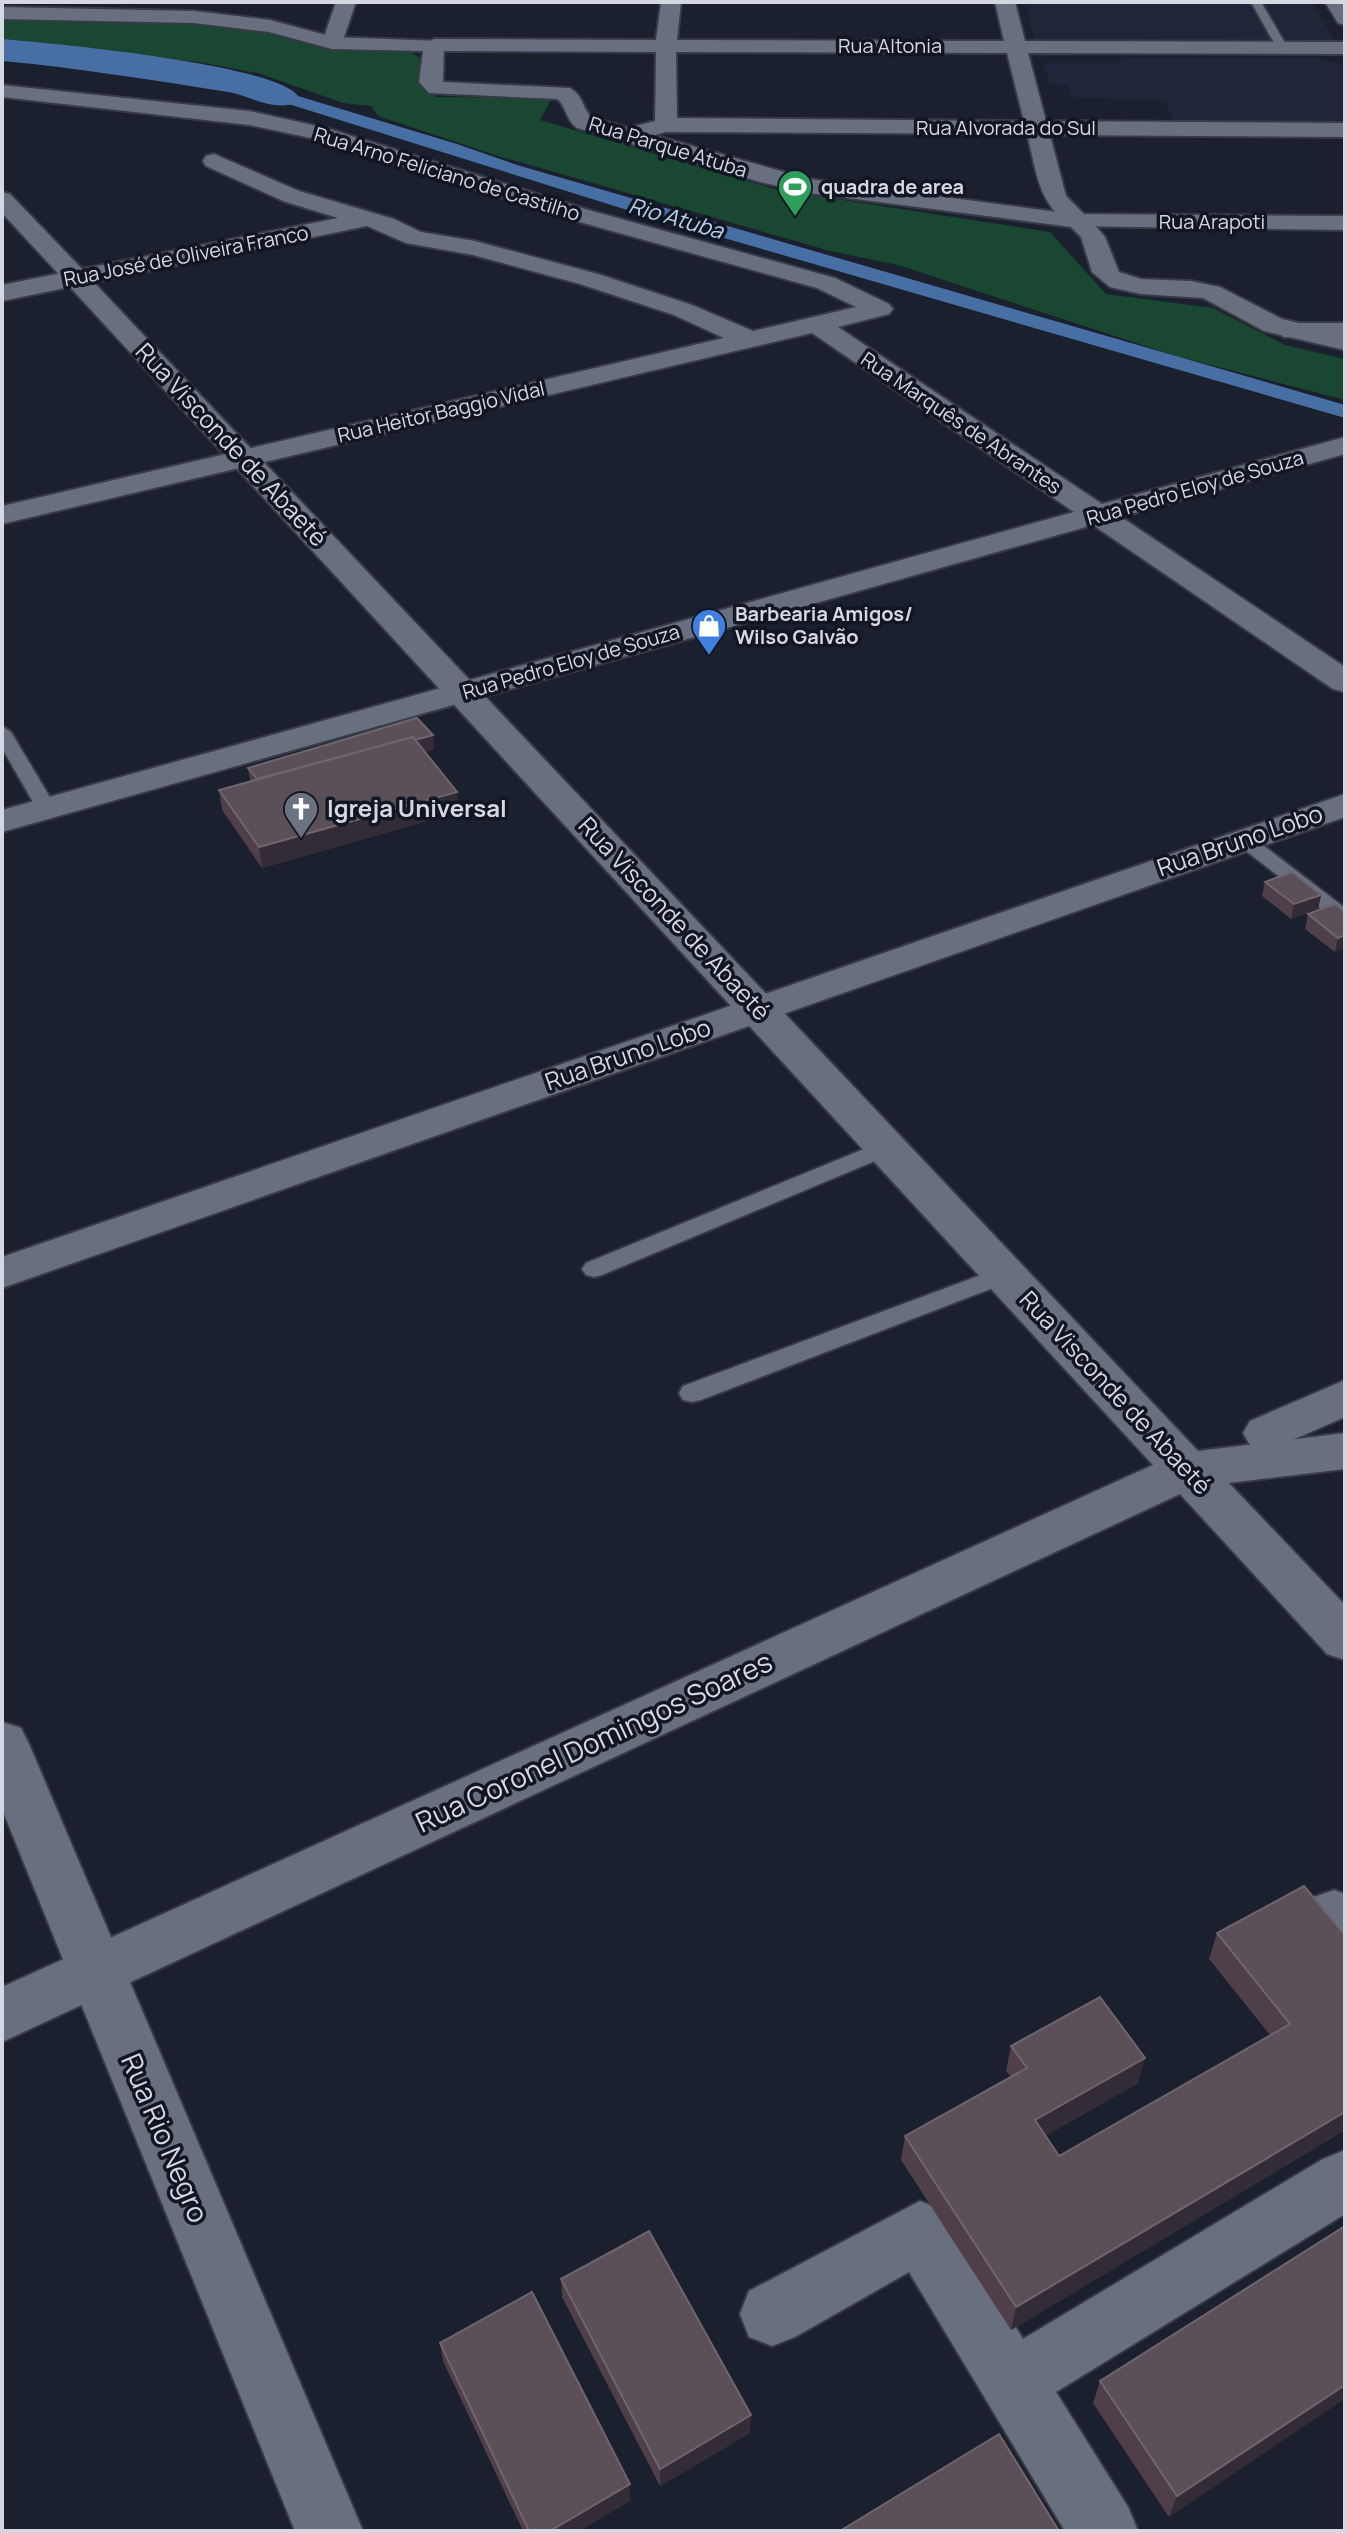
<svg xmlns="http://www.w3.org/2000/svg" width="1347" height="2533" font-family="Manrope,sans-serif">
<rect width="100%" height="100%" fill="#1a202d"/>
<path fill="#1f2639" d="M1024,2H1312L1335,42H1046L1035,39Z
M1121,58H1317L1345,65V122H1174L1165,101L1072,97L1068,85H1050L1043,63H1121Z"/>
<path fill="#194732" d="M2,18L147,20L244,27L319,47L410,52L422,59L435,97L552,98L540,120L778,190L1050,232L1106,294L1213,308L1285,345L1345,359V400L1176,356L898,265L830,251L498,156L378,116L371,106L343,103L258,73L198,62L2,42Z"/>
<path fill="#476fa4" d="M189,63L457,144L517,165L1345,405V418L624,209L231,86L170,75Z"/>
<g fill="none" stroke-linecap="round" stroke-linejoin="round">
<path fill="#476fa4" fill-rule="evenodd" d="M2,39C50,43 276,64 298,96L293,104C269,110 251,96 228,92C152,80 78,68 2,61Z"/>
<defs>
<path id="service" d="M1251,2H1261L1288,48L1286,50H1278Z
M2,726L11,732L57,809L54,813L47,815L37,809L2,748Z
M1244,834L1251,836L1345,908V924L1338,922L1237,844L1234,840Z
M886,1140L894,1143L897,1148L894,1153L602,1275L594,1277L586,1275L582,1269L586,1263Z
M1005,1266L1014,1268L1017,1274L1014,1280L701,1400L692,1402L683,1400L679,1393L683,1386Z"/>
<path id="minor" d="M336,2H356L342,43L332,49L322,43Z
M661,2H681L677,40L1004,41L995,2H1015L1025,41L1345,42V54L1028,53L1046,121L1345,123V137L1050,135L1066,196L1084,214L1345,216V230L1069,226C1037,199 1037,173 1027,134L666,132L624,143L613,136L616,131L655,121L656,52L434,51L424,45L434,39L656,40ZM676,52L1007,53L1024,121L677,118Z
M1325,2H1345V25L1338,23Z
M2,85L249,111L326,128L592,211L835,278L889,304L893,309L889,314L838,327L1102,504L1345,437V454L1121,517L1345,667V692L1333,689L1093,525L2,832V810L1074,512L812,333L2,524V506L724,338L674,315L580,284L473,255L406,243L367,226L76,286L67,283L2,213V192L10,194L82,269L338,218L283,201L206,166L203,161L206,156L214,154L299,191L394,219L421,232L475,241L598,274L692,305L753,331L856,307L817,288L576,221L320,140L249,125L2,97Z
M1292,323H1345V339L1283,337L1279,331L1283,325Z
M1345,794V817L2,1288V1257Z
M1345,1380V1417L1267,1451L1250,1445L1243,1433L1250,1421Z
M1187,1452L1204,1457L1345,1605V1660L1327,1654L1170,1483L1163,1470L1170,1457Z
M2,1722L21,1728L29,1744L363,2531H295L2,1809Z
M1334,1890L1345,1894V1953L1325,1946L1306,1915L1314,1897Z
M1345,2150V2214L1056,2392L1128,2507L1138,2531H1065L909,2272L795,2337L772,2346L749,2337L740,2314L749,2291L920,2201L942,2210L1023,2339L1323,2159Z"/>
<path id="tertiary" d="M2,7L194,11L270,20L333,37L441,41L444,45L443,82L570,88C586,98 581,109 593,118L809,179L1087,216L1105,237L1119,272L1141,279L1191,281L1220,287L1282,319L1345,334V350L1264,331L1203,298L1141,294L1110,287L1092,272L1081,237L1071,227L809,193L760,182L577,128C565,119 566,105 557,99L429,93L419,82L423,51L332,49L269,32L194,23L2,19Z
M76,270L85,273L1198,1451L1345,1433V1469L1195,1487L2,2042V1987L1153,1465L70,287L2,301V285Z"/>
</defs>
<use href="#service" stroke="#373b46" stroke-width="4"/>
<use href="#minor" stroke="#373b46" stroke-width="4"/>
<use href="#tertiary" stroke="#373b46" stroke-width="4"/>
<use href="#service" fill="#686f7f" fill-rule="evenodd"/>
<use href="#minor" fill="#686f7f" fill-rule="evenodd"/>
<use href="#tertiary" fill="#686f7f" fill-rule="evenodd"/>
</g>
<path fill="#4e3f48" d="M434,749L425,752L459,812L262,868L222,810L219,790L250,781L248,768Z
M1265,882L1321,895L1318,909L1291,919L1262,896Z
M1345,912L1335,952L1305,929L1308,914Z
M1304,1886L1345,2130L1011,2330L901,2160L905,2136L1011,2077L1006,2071L1011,2046L1145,2058L1138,2083L1045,2136L1059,2156L1270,2035L1209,1959L1217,1933Z
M1345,2226L1169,2517L1093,2403L1100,2381Z
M561,2279L750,2433L660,2486L562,2297Z
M440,2343L630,2501L579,2531H523L443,2361Z"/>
<path fill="#332c36" d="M433,735L434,749L264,798L262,784Z
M457,792L459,812L262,868L259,847Z
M1321,895L1318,909L1291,919L1294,904Z
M1345,935V948L1335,952L1338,938Z
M1145,2058L1138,2083L1029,2145L1035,2120Z
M1345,2112V2130L1011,2330L1016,2307Z
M1345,2385V2399L1169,2517L1177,2496Z
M751,2415L750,2433L660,2486V2469Z
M630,2484V2501L579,2531H550Z"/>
<path fill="#5c5058" stroke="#6f656e" stroke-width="2" d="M417,718L433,735L415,740L413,737L257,779L248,768Z
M413,737L457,792L259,847L219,790Z
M1292,872L1321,895L1294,904L1265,882Z
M1335,904L1345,912V935L1338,938L1308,914Z
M1304,1886L1345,1935V2112L1016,2307L905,2136L1027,2068L1011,2046L1100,1997L1145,2058L1035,2120L1059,2156L1290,2024L1217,1933Z
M1345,2226V2385L1177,2496L1100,2381Z
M649,2231L751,2415L660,2469L561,2279Z
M532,2292L630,2484L550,2531H529L440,2343Z
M999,2434L1059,2531H840Z"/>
<defs>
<symbol id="stadium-pin" viewBox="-11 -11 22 30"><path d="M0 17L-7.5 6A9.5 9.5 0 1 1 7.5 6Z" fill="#2e9e5b" stroke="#111623"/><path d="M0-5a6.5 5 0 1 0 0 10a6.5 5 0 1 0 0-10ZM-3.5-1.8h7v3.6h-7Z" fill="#fff"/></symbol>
<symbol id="shop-pin" viewBox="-11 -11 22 30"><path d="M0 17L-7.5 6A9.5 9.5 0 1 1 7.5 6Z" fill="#3f7fe0" stroke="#111623"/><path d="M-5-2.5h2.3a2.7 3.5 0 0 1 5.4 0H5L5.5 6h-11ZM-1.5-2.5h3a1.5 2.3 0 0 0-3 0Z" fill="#fff"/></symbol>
<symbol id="church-pin" viewBox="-11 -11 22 30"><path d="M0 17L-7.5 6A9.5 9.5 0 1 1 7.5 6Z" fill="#6b7280" stroke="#111623"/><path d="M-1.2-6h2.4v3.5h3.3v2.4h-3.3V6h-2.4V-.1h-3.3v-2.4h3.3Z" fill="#fff"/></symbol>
</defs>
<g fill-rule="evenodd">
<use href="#stadium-pin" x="775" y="167" width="40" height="54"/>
<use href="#shop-pin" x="689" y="606" width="40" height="54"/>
<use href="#church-pin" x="281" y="789" width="40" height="54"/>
</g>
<g text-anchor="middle" stroke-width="7" stroke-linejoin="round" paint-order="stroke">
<g font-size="20" fill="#d4d8e1" stroke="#111623">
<text x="890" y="53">Rua Altonia</text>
<text x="1006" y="135">Rua Alvorada do Sul</text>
<text transform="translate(668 147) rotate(17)" y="7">Rua Parque Atuba</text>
<text transform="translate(447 174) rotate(17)" y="7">Rua Arno Feliciano de Castilho</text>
<text x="1212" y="229">Rua Arapoti</text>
<text transform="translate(186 256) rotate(-11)" y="7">Rua José de Oliveira Franco</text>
<text transform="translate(441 412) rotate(-13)" y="7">Rua Heitor Baggio Vidal</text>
<text transform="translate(961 423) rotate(34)" y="7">Rua Marquês de Abrantes</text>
<text transform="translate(1195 488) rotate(-16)" y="7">Rua Pedro Eloy de Souza</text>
<text transform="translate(571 662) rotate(-16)" y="7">Rua Pedro Eloy de Souza</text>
</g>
<g font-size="20" font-weight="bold" fill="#d4d8e1" stroke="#111623" text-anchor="start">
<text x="821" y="194">quadra de area</text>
<text x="735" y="621">Barbearia Amigos/<tspan x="735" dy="23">Wilso Galvão</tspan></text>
</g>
<g font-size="22" font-style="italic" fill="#bad1f0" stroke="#111623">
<text transform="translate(676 218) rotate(16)" y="8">Rio Atuba</text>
</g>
<g font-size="24" fill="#d4d8e1" stroke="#111623">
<text transform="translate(231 445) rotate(47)" y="8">Rua Visconde de Abaeté</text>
<text transform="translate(1240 841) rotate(-19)" y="8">Rua Bruno Lobo</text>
<text transform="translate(674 919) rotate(47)" y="8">Rua Visconde de Abaeté</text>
<text transform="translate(628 1055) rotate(-19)" y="8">Rua Bruno Lobo</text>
<text transform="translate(1115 1393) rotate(47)" y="8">Rua Visconde de Abaeté</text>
</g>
<g font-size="24" font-weight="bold" fill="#d4d8e1" stroke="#111623" text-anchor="start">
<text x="327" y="817">Igreja Universal</text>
</g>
<g font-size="28" fill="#d4d8e1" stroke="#111623">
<text transform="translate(594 1742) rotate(-25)" y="10">Rua Coronel Domingos Soares</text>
<text transform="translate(165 2138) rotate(67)" y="10">Rua Rio Negro</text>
</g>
</g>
<rect width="1347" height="2533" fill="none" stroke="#d4d8e1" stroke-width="8"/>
</svg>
